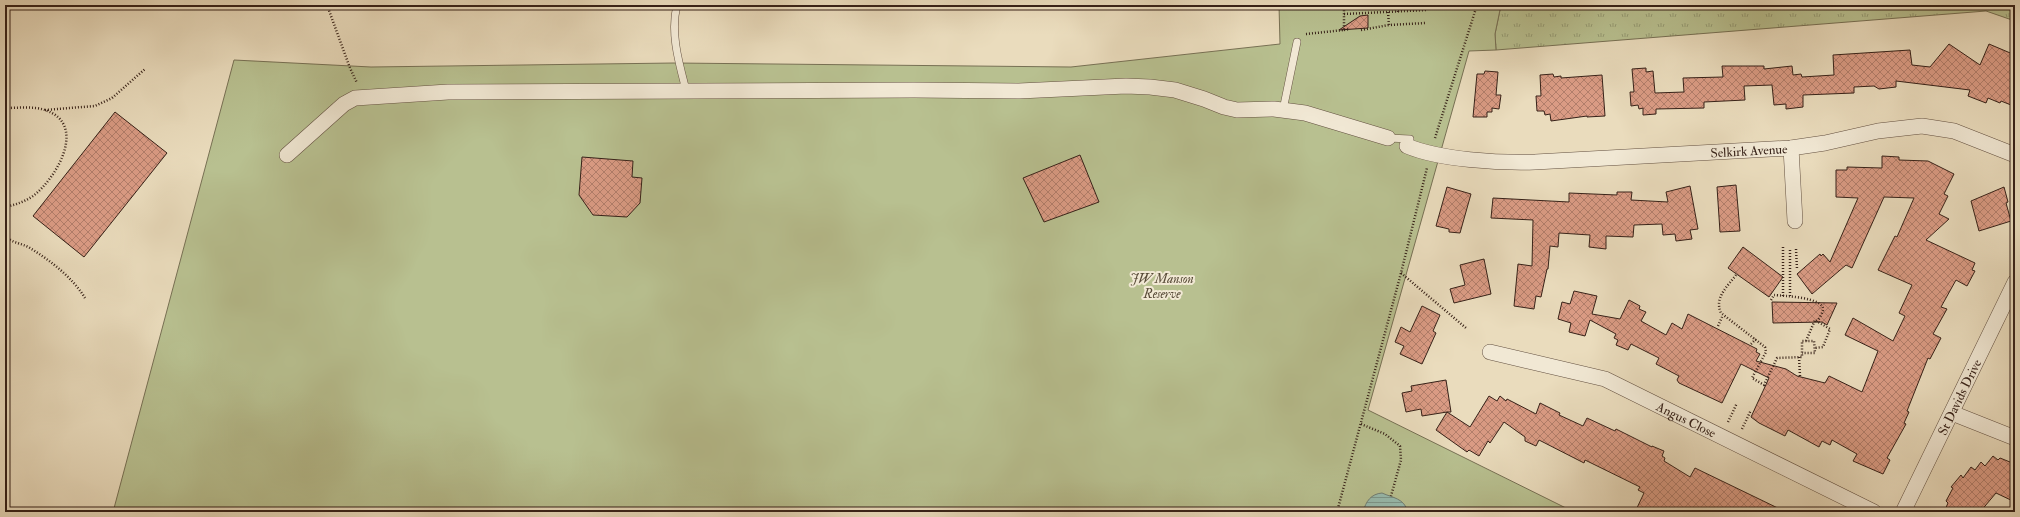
<svg xmlns="http://www.w3.org/2000/svg" width="2020" height="517" font-family="'IM FELL Double Pica',serif">
<defs>
<pattern id="grass-tufts" width="24" height="20" patternUnits="userSpaceOnUse"><rect width="24" height="20" fill="#b8c090"/><path d="M3 7l-1-3M5 7V3M7 7l1-3M15 17l-1-3M17 17v-4M19 17l1-3" fill="none" stroke="#969c75"/></pattern>
<pattern id="water-rules" width="6" height="5" patternUnits="userSpaceOnUse"><rect width="6" height="5" fill="#98bcaf"/><path d="M0 2.5h6" fill="none" stroke="#7d988d"/></pattern>
<pattern id="building-cross-hatch" width="8" height="8" patternUnits="userSpaceOnUse"><rect width="8" height="8" fill="#da9b84"/><path d="M0 0l8 8M0 8l8-8" fill="none" stroke="#b27e6b"/></pattern>
</defs>
<rect width="100%" height="100%" fill="#eadcbd"/>
<filter id="stains"><feTurbulence type="fractalNoise" baseFrequency=".005" numOctaves="4"/><feColorMatrix values="0 0 0 0 .2 0 0 0 0 .09 0 0 0 0 .02 0 0 0 .5 -.17"/></filter>
<radialGradient id="worn" r=".72"><stop offset=".6" stop-color="#630" stop-opacity="0"/><stop offset="1" stop-color="#630" stop-opacity=".3"/></radialGradient>
<path fill="url(#grass-tufts)" stroke="#777054" d="M1501,5H2015V21L1986,11L1496,50L1495,34Z"/>
<path fill="#b8c090" stroke="#777054" d="M1279,5H1501L1495,34L1496,50L1469,51L1368,410L1574,512H113L234,60L371,67L674,63L1071,67L1280,44Z"/>
<path fill="url(#water-rules)" stroke="#717e73" d="M1382,493C1393,498 1404,498 1408,512H1363C1366,501 1371,494 1382,493Z"/>
<path fill="url(#building-cross-hatch)" stroke="#362118" d="M1368,15V28L1339,30L1360,16Z
M1949,44L1980,65L1989,44L2015,55V95L2011,105L2001,101L2000,103L1988,98L1986,103L1968,96L1970,90L1896,81V87L1879,89L1874,86L1854,87V93L1803,95V107L1786,109V104L1774,105L1772,85L1744,86L1745,100L1704,102V108L1656,109V114L1643,115V108L1639,109L1638,105L1631,106L1630,92H1634L1632,69L1646,68V72L1653,71L1655,93L1684,92L1683,78L1723,77L1722,66H1764V69L1792,66L1793,75L1801,74L1802,77L1834,75L1833,55L1910,50L1912,65L1930,67Z
M1485,71L1498,72L1496,95H1501L1499,109L1492,108V112H1487V117H1473L1477,74H1484Z
M1553,74L1554,77L1561,76V78L1602,75L1605,116L1587,117V116L1551,121L1550,114L1545,115L1544,111H1537L1536,96H1541L1540,75Z
M115,112L167,153L84,257L33,216Z
M1080,155L1099,202L1044,222L1023,178Z
M1882,156L1899,157V160L1928,161L1954,174L1944,194L1948,196L1939,214L1949,219L1926,240L1975,263L1972,270L1975,271L1967,286L1956,280L1941,307L1947,309L1933,334L1941,338L1930,359L1928,358L1907,411L1909,412L1904,423L1906,424L1887,458L1890,460L1883,474L1853,461L1857,454L1832,440L1830,445L1822,441L1819,447L1788,430L1785,436L1759,423L1751,417L1769,378L1741,364L1722,403L1679,383L1677,380L1679,376L1656,364L1659,358L1631,344L1628,350L1616,345L1618,340L1614,338L1616,334L1590,320L1585,336L1569,332L1571,323L1558,319L1562,302L1570,304L1574,291L1597,296L1592,314L1620,319L1629,300L1640,306L1639,309L1646,312L1641,321L1666,335L1672,323L1682,329L1688,314L1757,349L1756,352L1760,354L1756,361L1786,369L1797,376L1825,383L1829,376L1862,392L1878,351L1845,335L1853,318L1893,341L1905,316L1899,313L1912,285L1878,270L1895,236L1897,237L1914,198L1884,197L1852,268L1846,265L1812,294L1797,274L1820,254L1821,256L1823,254L1830,262L1858,198L1836,197V170H1847V167L1882,168Z
M582,157L633,161L632,177L642,178L640,203L627,217L593,215L579,195Z
M1736,185L1740,231L1720,232L1717,187Z
M1690,186L1698,229L1690,230L1692,239L1676,241L1675,234L1663,235L1662,224L1634,225L1633,237L1606,236V249L1589,247L1590,235L1559,233L1558,247L1550,246L1548,269H1547L1541,297L1536,296L1534,309L1514,306L1518,264L1532,266L1533,220L1491,218L1493,198L1569,202V193L1617,195V192H1632L1631,200L1668,202L1666,192Z
M1447,187L1471,194L1460,233L1449,232V229L1436,226Z
M2004,187L2008,202L2006,203L2011,221L1979,231L1971,201Z
M1743,247L1783,277L1769,297L1728,268Z
M1484,259L1491,294L1454,303L1450,289L1465,285L1460,265Z
M1772,302L1837,303L1827,325L1822,322L1773,323Z
M1422,306L1440,315L1433,331L1436,333L1422,364L1400,354L1404,346L1395,342L1401,327L1410,332Z
M1446,380L1451,412H1447L1470,427L1489,396L1497,401L1500,396L1506,401L1507,399L1536,414L1540,403L1560,413L1559,415L1583,426L1587,418L1615,431L1616,429L1652,447V446L1664,451L1662,456L1665,458L1664,461L1690,477L1695,468L1786,512H1635L1644,493L1638,490L1640,487L1585,460L1584,463L1539,440L1536,446L1525,441V437L1504,422L1490,443L1488,441L1479,456L1469,450L1467,452L1436,430L1447,412L1422,416L1421,409L1406,412L1402,393L1412,391L1411,386Z
M1993,456L1998,460L2000,458L2015,464V502L1996,493L1980,512H1944L1948,503L1946,501L1953,488L1951,487L1961,475L1963,478L1971,467L1975,470L1981,462L1985,466Z"/>
<g fill="none" stroke-linecap="round" stroke-linejoin="round">
<defs>
<path id="lane" d="M677,5C670,33 679,63 686,90
M1283,110L1297,42
M1388,138L1410,139"/>
<g id="street">
<path id="s1" d="M1407,146C1440,160 1499,163 1535,162L1791,148L1825,143L1878,131L1922,126L1954,131L2015,155"/>
<path d="M1791,148L1795,221"/>
<path d="M287,155L344,104L355,98L448,92L914,90L1019,91L1126,86L1150,87L1175,90L1204,99L1224,107L1237,110L1274,109L1305,113L1388,138"/>
<path id="s2" d="M1490,352L1605,379L1874,512"/>
<path d="M1952,413L2015,438"/>
<path id="s3" d="M1903,512L2015,282"/>
</g>
</defs>
<use href="#lane" stroke="#635041" stroke-width="8"/>
<use href="#street" stroke="#635041" stroke-width="16"/>
<path stroke="#362118" stroke-width="2.5" stroke-dasharray="1 2" stroke-linecap="butt" d="M327,5L350,68L357,83
M1398,5V12
M1388,12L1389,25L1426,23
M1344,14L1427,10L1426,5
M1344,30L1350,29
M1361,30L1389,25
M1306,34L1344,30V5
M5,108C17,108 33,106 45,110C88,124 57,178 33,196C24,202 15,205 5,207
M45,110L95,106L112,98L145,69
M1435,138L1477,5
M5,236C14,244 22,243 30,248C51,261 72,277 85,298
M1796,249L1797,269
M1790,250V297
M1401,273L1466,328
M1736,275C1727,287 1714,298 1721,313L1765,347L1766,352L1752,378L1764,385L1777,358L1802,357V341H1814L1815,353H1802
M1783,296V247
M1771,300L1774,295C1783,296 1824,297 1823,310C1822,314 1819,319 1817,322
M1718,326L1723,315
M1806,341L1815,320L1830,329L1823,347L1814,348
M1751,344L1756,339
M1799,357L1800,376
M1728,422L1737,403
M1361,424L1385,434L1400,446L1401,460L1391,496
M1742,429L1751,410
M1337,512L1401,273L1427,168"/>
<use href="#lane" stroke="#f1e8d4" stroke-width="7"/>
<use href="#street" stroke="#f1e8d4" stroke-width="15"/>
</g>
<g text-anchor="middle" stroke-width="4" stroke-linejoin="round" paint-order="stroke">
<g font-size="13" fill="#362118" stroke="#f1e8d4">
<text dy="5" stroke="none"><textPath href="#s1" startOffset="344">Selkirk Avenue</textPath></text>
<text dy="5" stroke="none"><textPath href="#s3" startOffset="128">St Davids Drive</textPath></text>
<text dy="5" stroke="none"><textPath href="#s2" startOffset="209">Angus Close</textPath></text>
</g>
<g font-size="13" font-style="italic" fill="#564936" stroke="#f1e8d4">
<text x="1162" y="283">JW Manson<tspan x="1162" dy="15">Reserve</tspan></text>
</g>
</g>
<rect width="2020" height="517" fill="none" stroke="#eadcbd" stroke-width="20"/>
<rect x="6" y="6" width="2008" height="505" fill="none" stroke="#362118" stroke-width="2"/>
<rect x="10" y="10" width="2000" height="497" fill="none" stroke="#362118"/>
<rect width="100%" height="100%" filter="url(#stains)"/>
<rect width="100%" height="100%" fill="url(#worn)"/>
</svg>
